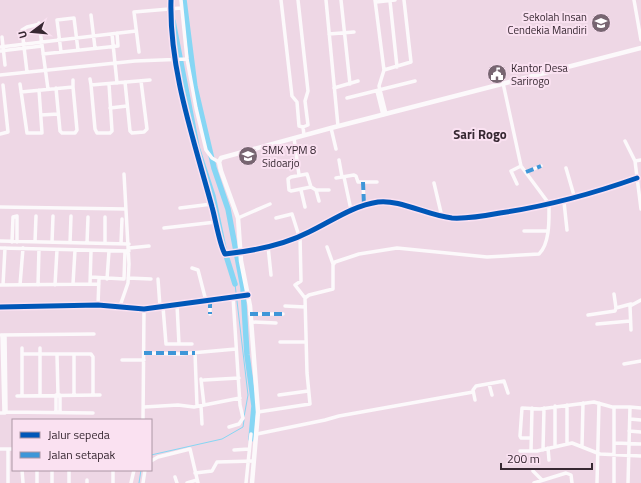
<svg xmlns="http://www.w3.org/2000/svg" width="641" height="483" font-family="'Titillium Web',sans-serif">
<rect width="100%" height="100%" fill="#eed7e5"/>
<g fill="none" stroke-linecap="round" stroke-linejoin="round">
<path stroke="#86d6f4" stroke-width="1" d="M235,284L248,395L244,417
M151,455L222,439L243,427L244,420
M139,483L141,470"/>
<path stroke="#86d6f4" stroke-width="5.5" d="M184,0L195,87L214,168L228,209L243,288L247,355L254,406L251,439
M173,21L197,147L213,196L224,249L235,284"/>
<path stroke="#fcf9fb" stroke-width="3.5" d="M171,0C169,70 194,140 212,207C215,217 220,247 225,254C253,251 284,245 309,232C332,221 352,206 378,202C399,199 429,216 452,218C468,219 484,216 500,213C548,206 592,194 637,178
M181,0L187,59L196,108L206,150L212,158L219,162
M281,0L292,96L297,102L299,126L303,127L304,135
M298,0L308,91L305,101L308,125L303,127
M326,0L338,126
M341,0L350,84
M375,0L384,70L379,86L386,114
M634,0L641,40
M390,1L397,67
M376,2L395,0
M91,15L95,48
M39,23L48,89
M112,34L117,83
M329,34L354,32
M2,37L5,65
M0,47L136,31
M0,51L42,46
M61,52L57,20L74,18L78,50
M139,52L134,12L181,8
M43,54L118,46L117,33
M384,70L411,62L404,0
M27,72L22,30L27,27L40,24
M0,75L135,61L187,59
M90,79L91,85
M125,82L130,131L132,133L144,132L147,129L141,81
M503,83L521,166L550,205
M20,84L27,133H42L39,90
M109,84L112,131L110,133H97L95,129L91,85L150,80
M56,88L60,131L62,133H75L77,130L73,87
M334,88L358,81
M377,91L383,115
M21,92L73,87V80
M347,98L415,81
M110,108L127,106
M41,115L58,114
M331,128L336,149
M0,134L8,132L3,85
M294,138L299,175
M625,141L635,161
M339,160L342,177
M641,160L635,161L641,209
M566,168L575,199
M526,172L541,166
M344,177L351,210
M336,178L354,175L356,176L358,182H377
M363,182L364,205
M434,183L442,217
M517,184L511,171L521,166
M311,187L307,174L291,177L288,179L289,190L291,191L311,187L316,190H329
M301,190L305,207
M316,190L319,201
M564,202L567,230
M0,207L126,209
M180,208L212,204
M238,218L270,204
M276,218L292,214L299,236
M164,228L216,222
M524,231H548
M0,241L129,244
M12,242L13,217L17,216V242
M35,242L36,216
M52,242L53,216
M70,243L71,216
M87,243L88,217
M105,243V217
M121,244L122,219
M268,246L271,275
M327,247L333,264
M0,248L129,251
M129,248L149,246
M192,268L198,270L206,301
M91,277L124,279L125,251
M128,278L151,279
M107,279L109,251
M158,279L160,307
M73,284L75,250
M90,284L91,251
M0,285L99,284
M3,285L5,248
M20,285L23,248
M38,285L39,249
M55,285L57,250
M614,294L616,308
M305,298L309,295L333,289V265L335,262L359,254L397,248L487,257L539,254C550,244 549,219 549,206
M210,300V314
M98,305L99,278
M177,305L179,344
M120,306L128,283L129,264L124,174
M285,306L305,307
M0,307L98,305L144,309L248,295
M163,307L166,344H192
M250,314H283
M588,315L615,311L616,308L631,304
M251,322L276,323
M597,324L630,321
M631,330L630,306L641,300
M1,335L94,334
M2,335L4,412L93,413
M280,342H306
M22,348V396
M144,353L180,354L236,349
M195,353L197,406
M22,354H91L93,357V395
M57,355L58,395
M74,355V395
M122,360H144
M624,364L641,361
M201,379L204,405
M204,380L239,378
M489,384L492,395
M60,395V412
M279,395L308,391
M17,396L100,395
M40,396V348
M475,400L473,390L476,386L504,381L508,393
M201,406L202,424
M144,407L178,405L194,407L240,398
M630,407L641,408
M56,412V395
M258,412L310,404L307,373L305,298L295,285L301,281L300,236
M0,413H5L6,410L5,335
M630,419L641,420
M143,420L144,309
M229,427L239,424L243,418L240,405L233,297
M629,431L641,432
M257,434L325,420L339,416L473,392
M531,438H521L520,436L522,408L540,409L594,402L612,407H630L628,483
M615,443L641,444
M567,444V405
M582,446L583,403
M555,447V406
M548,448L549,460
M0,449H13
M8,449V483
M234,450L249,449
M543,450L544,408
M520,451H537L572,443L600,454L641,456
M531,451L532,408
M151,461L158,457L190,449L198,483
M22,470L23,483
M37,470V483
M52,470V483
M69,470V483
M113,470V483
M533,471L542,480
M195,473L212,471L217,462L254,461
M175,477L177,483
M87,480V483
M131,483L134,470
M143,483L145,470
M187,483L197,480
M246,483L251,434
M534,483L566,473L571,475L572,483
M597,483L599,403
M614,483V408"/>
<path stroke="#fcf9fb" stroke-width="4.5" d="M252,483L258,412L250,306L241,261L238,218L221,171L219,162L221,158L331,128L641,48"/>
<path stroke="#3e96d8" stroke-width="4" stroke-dasharray="8 4" stroke-linecap="butt" d="M526,172L541,166
M363,182L364,205
M210,300V314
M250,314H283
M144,353H195"/>
<defs>
<path id="cycleway" d="M171,0C169,70 194,140 212,207C215,217 220,247 225,254C253,251 284,245 309,232C332,221 352,206 378,202C399,199 429,216 452,218C468,219 484,216 500,213C548,206 592,194 637,178
M0,307L98,305L144,309L248,295"/>
</defs>
<use href="#cycleway" stroke="#fae1f1" stroke-width="8"/>
<use href="#cycleway" stroke="#0057b8" stroke-width="5"/>
</g>
<defs>
<symbol id="school-disc" viewBox="-11 -11 22 22"><circle r="9.5" fill="#776571" stroke="#fae1f1"/><path d="M0-5L7-2L0 1L-7-2ZM-4 1L0 2.5L4 1V4Q0 6-4 4Z" fill="#fff"/></symbol>
<symbol id="civic-disc" viewBox="-11 -11 22 22"><circle r="9.5" fill="#776571" stroke="#fae1f1"/><path d="M-.6-6.5H3V-4.5H.6V-3L4-1V1h2V6H-6V1h2V-1L-.6-3ZM-1.2 2.5V6h2.4V2.5Z" fill="#fff"/></symbol>
</defs>
<g fill-rule="evenodd">
<use href="#school-disc" x="590" y="12" width="22" height="22"/>
<use href="#civic-disc" x="486" y="63" width="22" height="22"/>
<use href="#school-disc" x="237" y="145" width="22" height="22"/>
</g>
<g text-anchor="middle" stroke-width="4" stroke-linejoin="round" paint-order="stroke">
<g font-size="11" fill="#372832" stroke="#fae1f1" text-anchor="start">
<text x="587" y="21" text-anchor="end">Sekolah Insan<tspan x="587" dy="13">Cendekia Mandiri</tspan></text>
<text x="511" y="72">Kantor Desa<tspan x="511" dy="13">Sarirogo</tspan></text>
<text x="262" y="154">SMK YPM 8<tspan x="262" dy="13">Sidoarjo</tspan></text>
</g>
<g font-size="13" font-weight="bold" fill="#372832" stroke="#fae1f1">
<text x="480" y="139">Sari Rogo</text>
</g>
</g>
<rect x="12" y="419" width="140" height="52" fill="#fae1f1" stroke="#ac97a5"/>
<rect x="20" y="432" width="20" height="6" fill="#0057b8" stroke="#ac97a5"/>
<text x="48" y="439" font-size="12" fill="#372832">Jalur sepeda</text>
<rect x="20" y="452" width="20" height="6" fill="#3e96d8" stroke="#ac97a5"/>
<text x="48" y="459" font-size="12" fill="#372832">Jalan setapak</text>
<g transform="translate(32 32) rotate(254)" stroke="#fae1f1" stroke-width="3" paint-order="stroke">
<path d="M0-3L7 15L0 10L-7 15Z" fill="#372832"/>
<text y="-6" font-size="11" font-weight="bold" text-anchor="middle" fill="#372832">U</text>
</g>
<path d="M501 463v6h91v-6" fill="none" stroke="#372832" stroke-width="2"/>
<text x="507" y="463" font-size="12" fill="#372832" stroke="#fae1f1" stroke-width="3" paint-order="stroke">200 m</text>
</svg>
